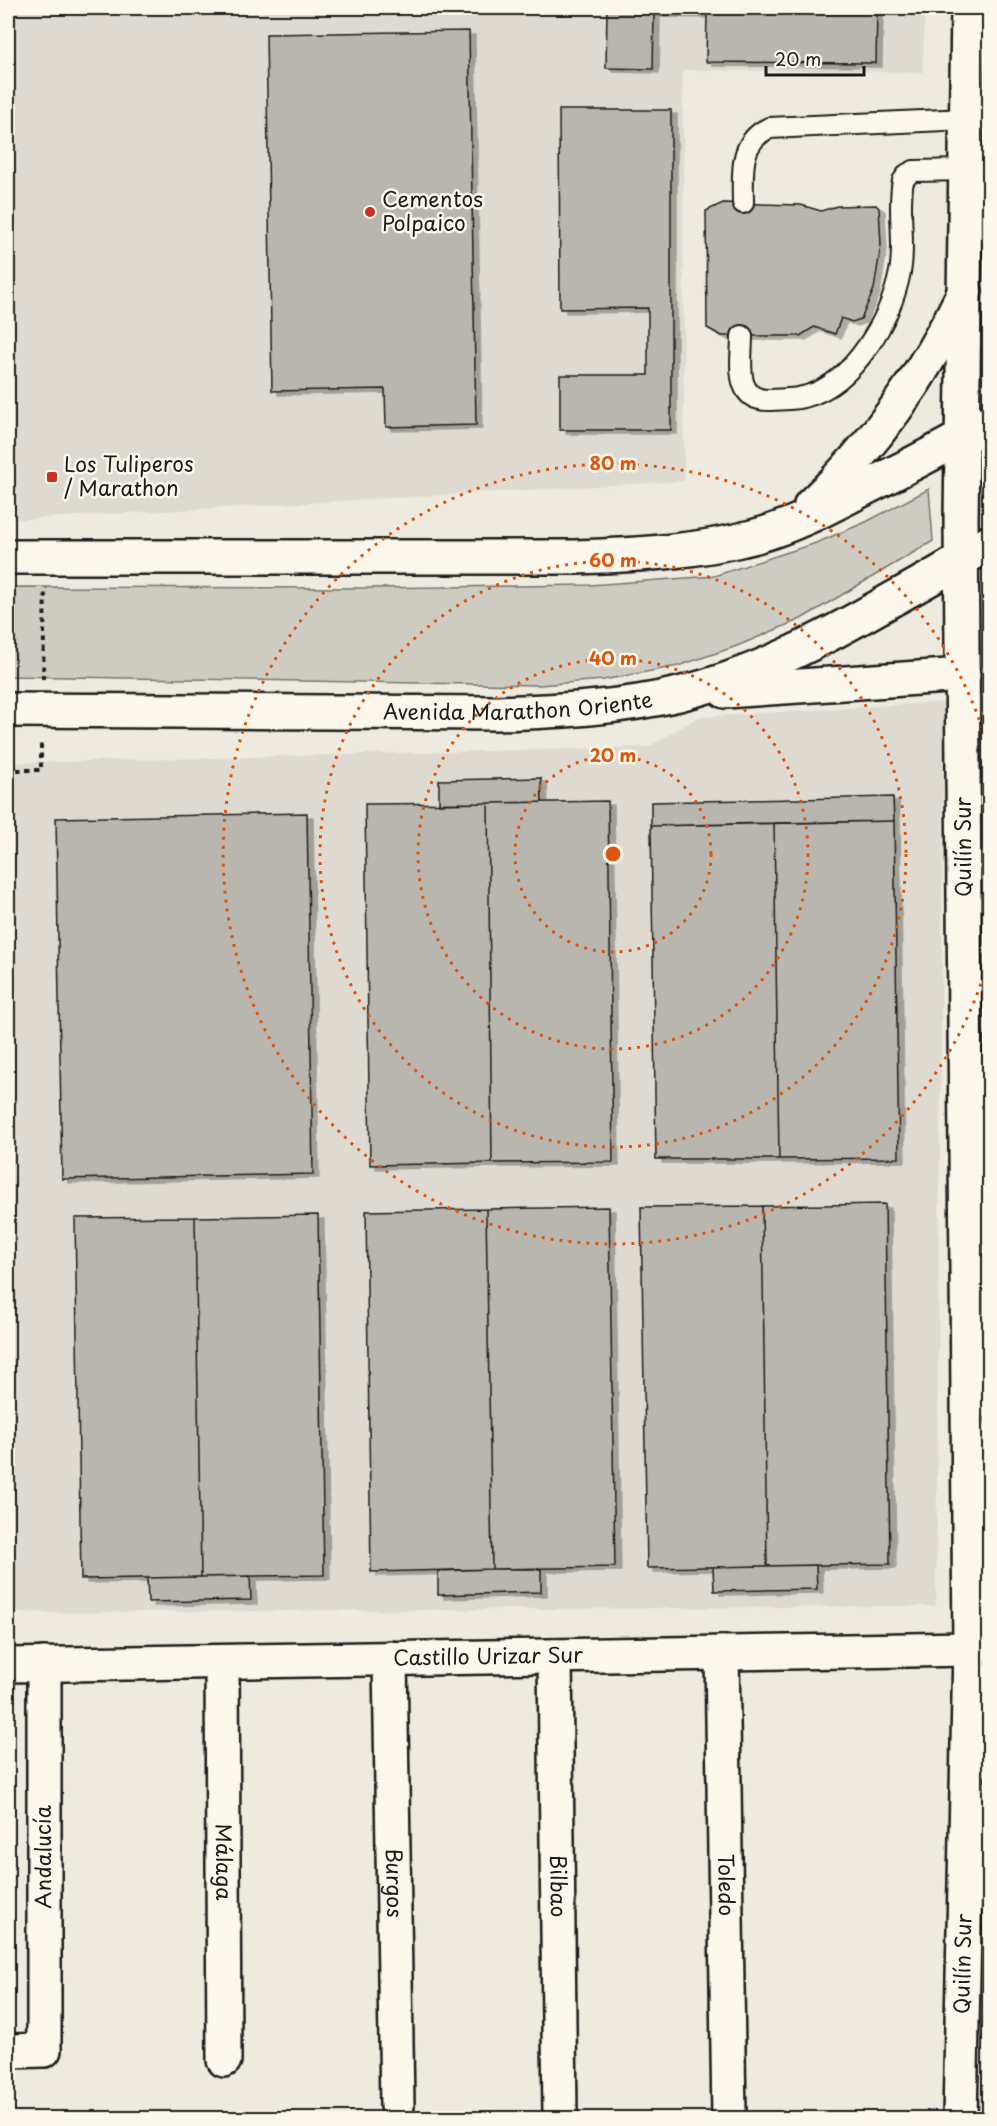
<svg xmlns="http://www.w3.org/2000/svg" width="997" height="2126" font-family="'Playpen Sans',sans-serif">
<defs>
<filter id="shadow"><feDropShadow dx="6" dy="4" stdDeviation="0" flood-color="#0004"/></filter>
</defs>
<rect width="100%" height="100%" fill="#eeeadf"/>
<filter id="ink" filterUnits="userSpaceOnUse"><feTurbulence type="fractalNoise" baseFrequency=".0167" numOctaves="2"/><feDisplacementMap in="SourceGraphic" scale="12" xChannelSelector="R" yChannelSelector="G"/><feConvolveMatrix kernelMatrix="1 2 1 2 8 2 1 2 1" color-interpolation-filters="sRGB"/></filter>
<g filter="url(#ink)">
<path fill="#dedad1" d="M8,8H924L923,72L683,70L684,481L8,520Z
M944,702L936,1606L8,1613V763L649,747L698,717Z"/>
<path fill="#ceccc2" stroke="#75746f" stroke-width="1.5" d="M929,489L933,541L801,619L737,646L678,666L603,680L539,685L8,676V587L370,588L590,585L714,576L816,543L866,522Z"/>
<path fill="#b9b6af" stroke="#1c1c1c" stroke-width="1.5" filter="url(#shadow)" d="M607,8H877L876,63L706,62L707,14L654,13L653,69L606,68Z
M469,31L476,425L386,427L385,389L272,391L266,34Z
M559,110H671V430H560V375H648V308L560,309Z
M723,203L801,205L821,211L837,206L876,205L879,208L881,245L874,289L861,319L852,322L841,318L835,334L814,327L800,336H722L707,328L706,211Z
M541,778L542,802L439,804V780Z
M893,797L894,821L651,826V802Z
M608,801L613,1162L492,1163L488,803Z
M488,803L492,1163L370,1165L365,804Z
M307,813L313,1174L62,1179L56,818Z
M894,821L899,1158L779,1159L774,823Z
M774,823L779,1159H656L651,826Z
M885,1204L890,1564L767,1566L762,1206Z
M762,1206L767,1566L647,1568L641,1207Z
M609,1207L615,1567L492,1569L486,1209Z
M486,1209L492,1569L371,1572L366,1211Z
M318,1215L324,1575L201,1577L195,1217Z
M195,1217L201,1577L81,1579L75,1218Z
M816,1565L817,1589L714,1591L713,1567Z
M492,1569H541V1592L438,1595V1571Z
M250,1576L251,1600L148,1602L147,1578Z"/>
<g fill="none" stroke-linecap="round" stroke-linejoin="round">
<defs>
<path id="service" d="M743,203C743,174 738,142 769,128L967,119
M742,336C742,362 733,401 770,400C783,399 795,400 807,396C854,383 891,318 900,272C906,242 897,210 903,181L908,174L914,171L966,170"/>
<g id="minor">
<path id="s1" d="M722,1653L729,2118"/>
<path id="s2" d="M555,1656L560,2116"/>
<path id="s3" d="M390,1658L397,2106"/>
<path id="s4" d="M222,1662L224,2060"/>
<path id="s5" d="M8,1665L970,1649"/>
<path d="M8,2051L44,2050V1664"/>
<path id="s6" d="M960,2118L970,1649L961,520L968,8"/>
</g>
<g id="secondary">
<path d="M811,505C877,444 926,372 965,291"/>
<path d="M8,557H575C636,555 697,552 756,536C797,525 836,503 873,484C912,464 952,444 990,421"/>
<path d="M725,691L963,675"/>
<path id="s7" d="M8,710L498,713C559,711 620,708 679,694C757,674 822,640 891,600C924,582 958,563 990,542"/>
</g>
</defs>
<use href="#service" stroke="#1c1c1c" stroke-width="24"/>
<use href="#minor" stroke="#1c1c1c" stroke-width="38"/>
<use href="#secondary" stroke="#1c1c1c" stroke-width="38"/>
<path stroke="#1c1c1c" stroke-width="4" stroke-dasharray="4.5 4.5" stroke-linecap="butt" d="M43,679L45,588
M8,770H41V744"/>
<use href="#service" stroke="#fbf7ec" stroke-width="20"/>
<use href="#minor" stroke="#fbf7ec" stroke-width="33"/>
<use href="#secondary" stroke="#fbf7ec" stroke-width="33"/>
</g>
</g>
<g fill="none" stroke="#de560d" stroke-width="3" stroke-dasharray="3 6">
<circle cx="613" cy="854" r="98"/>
<circle cx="613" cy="854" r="195"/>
<circle cx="613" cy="854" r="293"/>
<path d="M989 958A390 390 0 1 1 989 750"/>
</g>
<g fill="#c8321e" stroke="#fbf7ec" stroke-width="2">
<circle cx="370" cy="212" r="6"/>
<rect x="46" y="471" width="12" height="12" rx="3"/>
</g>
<g text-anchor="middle" stroke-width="5" stroke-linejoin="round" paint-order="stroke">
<g font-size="21" fill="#1c1c1c" stroke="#fbf7ec" text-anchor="start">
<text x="382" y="207">Cementos<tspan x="382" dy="24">Polpaico</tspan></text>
<text x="64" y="472">Los Tuliperos<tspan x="64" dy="24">/ Marathon</tspan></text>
</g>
<g font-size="21" fill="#1c1c1c" stroke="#fbf7ec">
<text dy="7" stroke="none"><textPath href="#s7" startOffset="510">Avenida Marathon Oriente</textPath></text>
<text transform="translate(964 847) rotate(-90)" y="7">Quilín Sur</text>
<text dy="7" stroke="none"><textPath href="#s5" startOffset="480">Castillo Urizar Sur</textPath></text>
<text transform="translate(44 1857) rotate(-90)" y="7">Andalucía</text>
<text dy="7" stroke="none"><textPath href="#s4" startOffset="200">Málaga</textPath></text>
<text dy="7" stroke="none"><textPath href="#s3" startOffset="225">Burgos</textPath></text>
<text dy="7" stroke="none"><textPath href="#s2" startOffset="230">Bilbao</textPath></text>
<text dy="7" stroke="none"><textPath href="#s1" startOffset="232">Toledo</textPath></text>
<text dy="7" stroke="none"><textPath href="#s6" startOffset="154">Quilín Sur</textPath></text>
</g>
</g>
<circle cx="613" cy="854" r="9" fill="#de560d" stroke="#fbf7ec" stroke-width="3"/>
<g font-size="18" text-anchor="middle" font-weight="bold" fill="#de560d" stroke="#fbf7ec" stroke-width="5" stroke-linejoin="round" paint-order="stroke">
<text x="613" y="470">80 m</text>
<text x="613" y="567">60 m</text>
<text x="613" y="665">40 m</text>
<text x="613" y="762">20 m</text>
</g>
<rect width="997" height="2126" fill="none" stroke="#fbf7ec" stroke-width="30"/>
<rect x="15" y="15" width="967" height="2096" fill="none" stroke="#1c1c1c" stroke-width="2" filter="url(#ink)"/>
<path d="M766 66v9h98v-9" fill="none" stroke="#1c1c1c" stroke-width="3"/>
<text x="775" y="66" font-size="18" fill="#1c1c1c" stroke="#fbf7ec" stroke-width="4.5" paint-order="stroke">20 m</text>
</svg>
